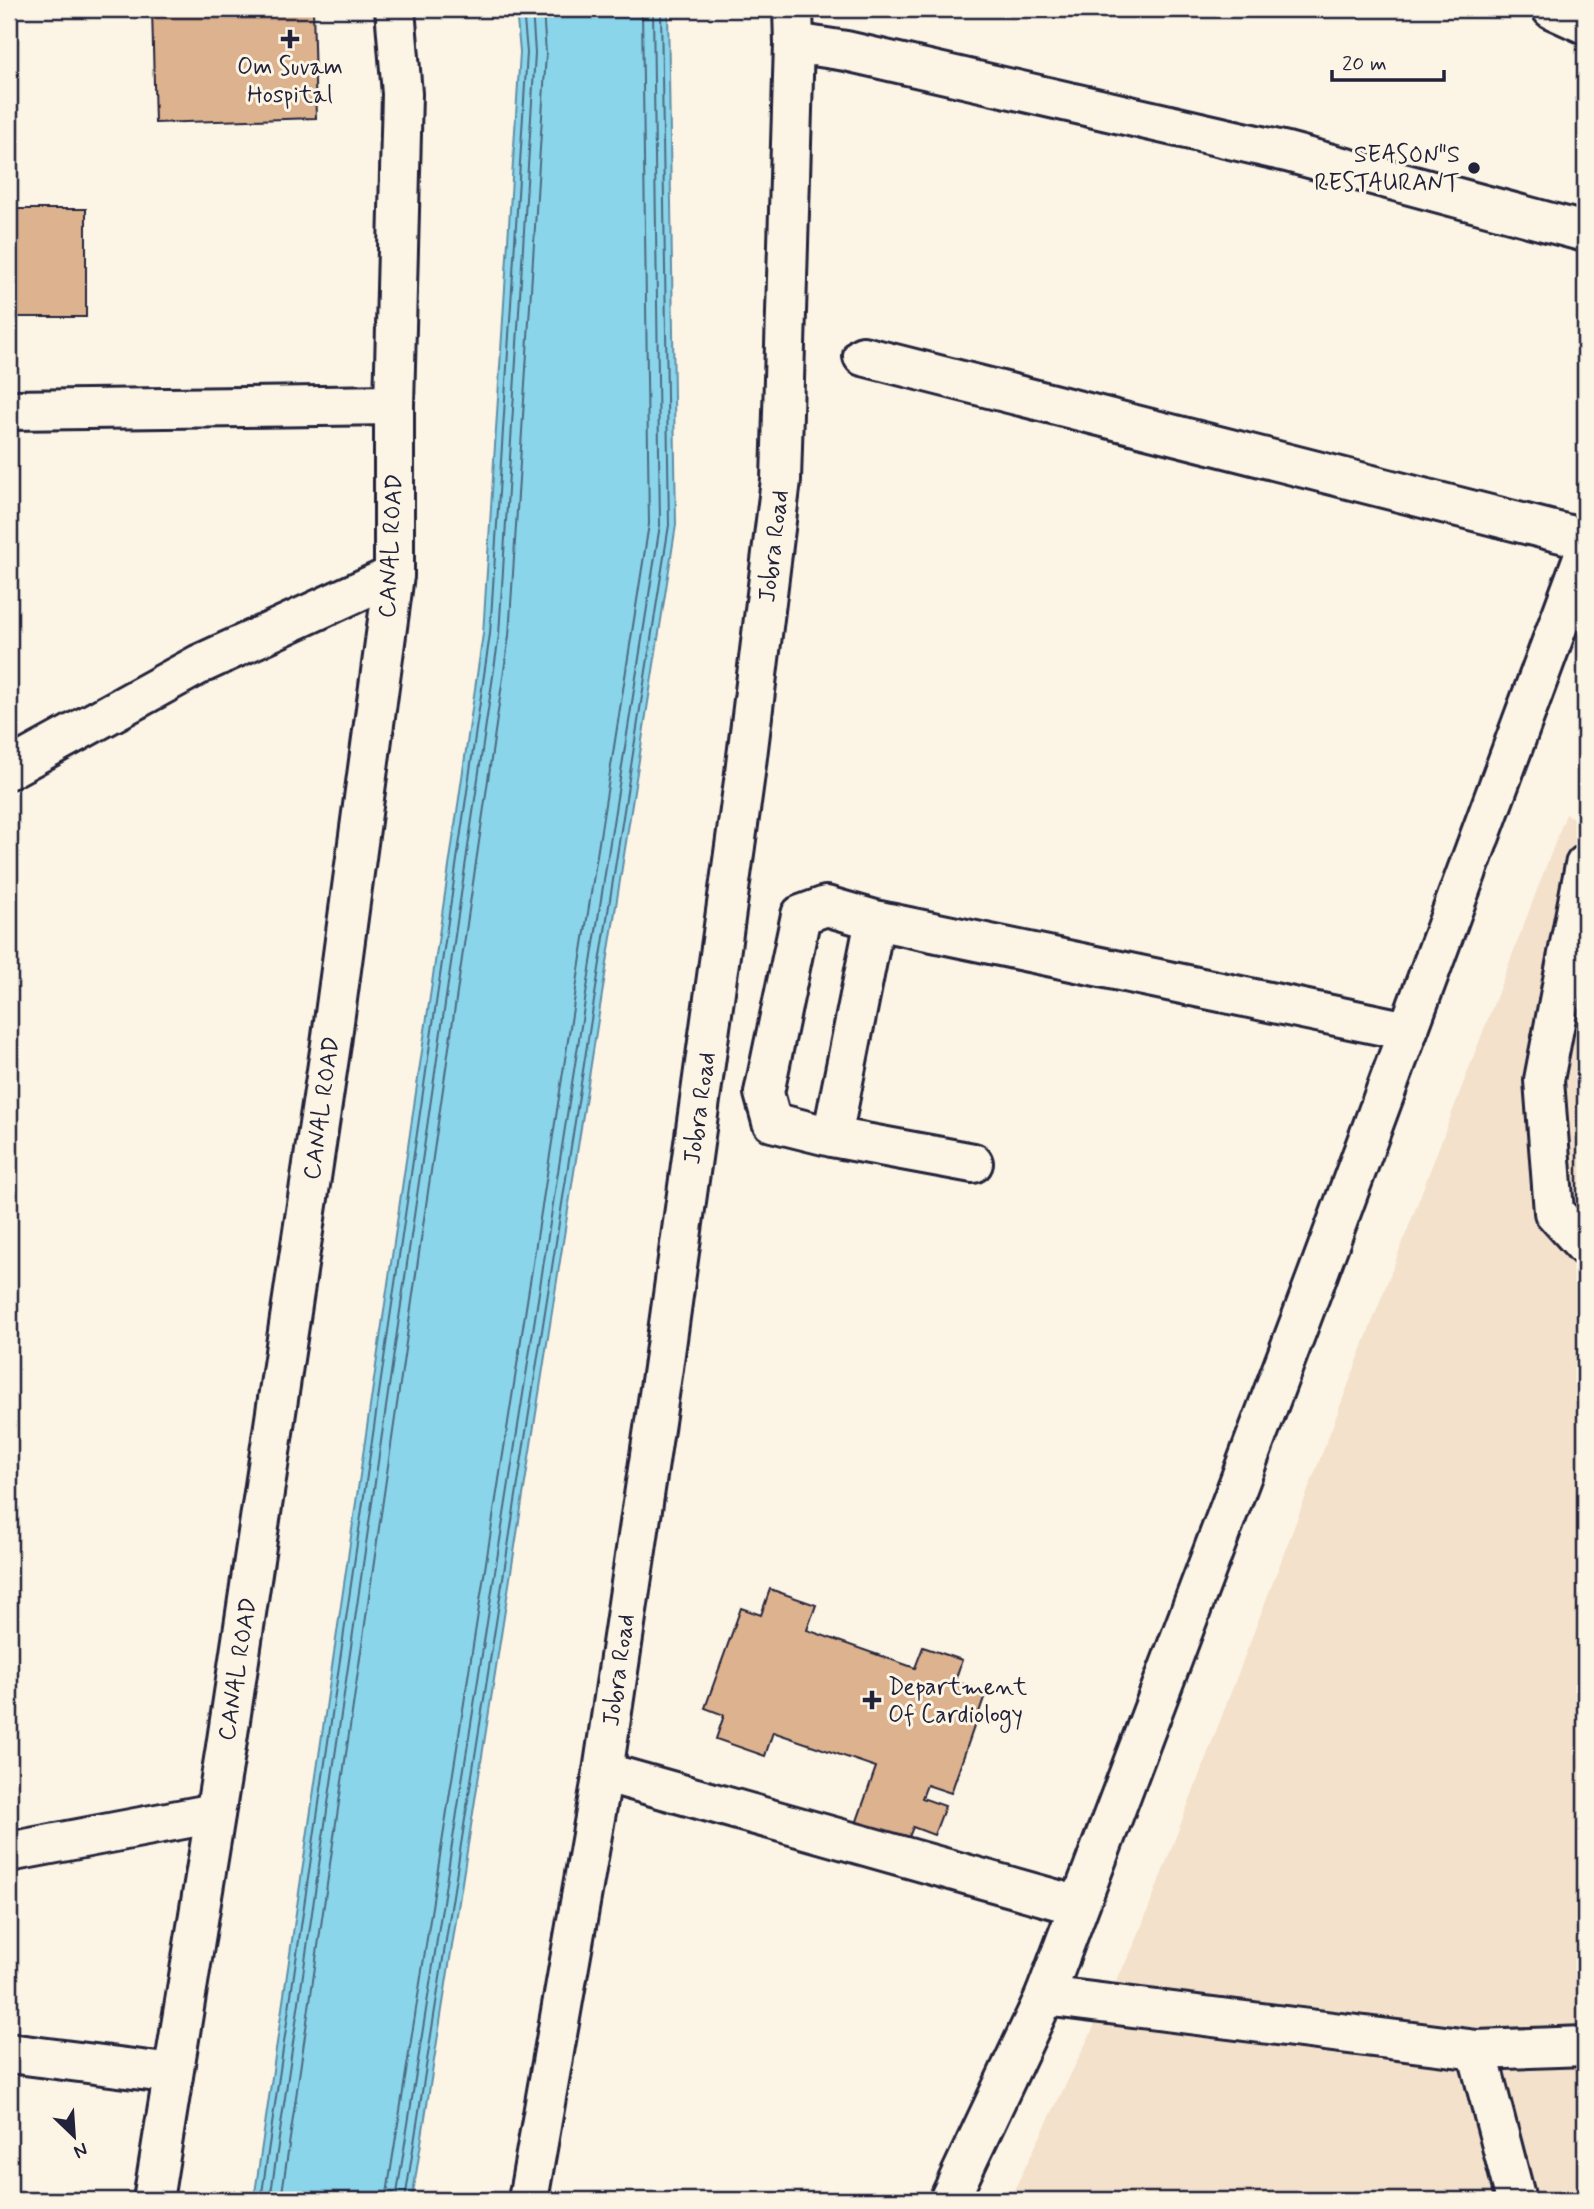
<svg xmlns="http://www.w3.org/2000/svg" width="1594" height="2209" font-family="Mynerve,sans-serif">
<rect width="100%" height="100%" fill="#fcf5e5"/>
<filter id="ink" filterUnits="userSpaceOnUse"><feTurbulence type="fractalNoise" baseFrequency=".0143" numOctaves="2"/><feDisplacementMap in="SourceGraphic" scale="14" xChannelSelector="R" yChannelSelector="G"/><feConvolveMatrix kernelMatrix="1 2 1 2 8 2 1 2 1" color-interpolation-filters="sRGB"/></filter>
<g filter="url(#ink)">
<path fill="#f3e1cb" d="M1566,814L1585,824V2200H1009L1136,1941Z"/>
<path fill="#8bd5eb" stroke="#618da5" stroke-width="2" d="M516,9H668L676,525L412,2200H254L483,634L520,52Z"/>
<g fill="none" stroke-linecap="round" stroke-linejoin="round">
<path stroke="#4c6a81" stroke-width="2" d="M261,2200L490,634L527,53L523,9
M270,2200L499,635L535,53L532,9
M281,2200L509,636L546,54L543,9
M386,2200L649,524L642,9
M396,2200L660,525L653,9
M405,2200L669,525L661,9"/>
</g>
<path fill="#ddb28e" stroke="#22223b" stroke-width="2" d="M152,9H313L316,118L155,123Z
M9,209H86V317H9Z
M770,1589L816,1605L807,1630L915,1668L923,1647L962,1660L955,1681L986,1692L951,1793L927,1785L922,1798L945,1806L934,1835L913,1827L907,1842L856,1824L876,1767L773,1732L765,1756L716,1739L724,1715L705,1708L741,1608L761,1615Z"/>
<g fill="none" stroke-linecap="round" stroke-linejoin="round">
<defs>
<path id="street" d="M1552,9L1585,24
M794,43L846,51L1287,152L1585,232
M863,356L1585,539
M9,410L394,405
M9,769L200,664L394,575
M1585,865L1544,1080L1554,1212L1585,1246
M832,1137L875,920
M973,1163L832,1137L772,1122L764,1093L801,915L826,906L875,920L1408,1031
M603,1772L1079,1906
M9,1852L215,1813
M1477,2050L1516,2200
M9,2053L173,2074
M949,2200L1045,1996L1318,1274L1585,552"/>
<path id="secondary" d="M1045,1996L1477,2050L1585,2046
M153,2200L226,1747L331,1044L394,575V405L402,94L395,9"/>
<path id="primary" d="M528,2200L603,1772L663,1368L744,781L781,480L794,43L793,9"/>
</defs>
<use href="#street" stroke="#22223b" stroke-width="44"/>
<use href="#secondary" stroke="#22223b" stroke-width="44"/>
<use href="#primary" stroke="#22223b" stroke-width="44"/>
<use href="#street" stroke="#fcf5e5" stroke-width="38"/>
<use href="#secondary" stroke="#fcf5e5" stroke-width="38"/>
<use href="#primary" stroke="#fcf5e5" stroke-width="38"/>
</g>
</g>
<g fill="#22223b" stroke="#fcf5e5" stroke-width="2.5">
<path d="M286.5 28.5h7v7h7v7h-7v7h-7v-7h-7v-7h7z"/>
<circle cx="1474" cy="168" r="7"/>
<path d="M868.5 1689.5h7v7h7v7h-7v7h-7v-7h-7v-7h7z"/>
</g>
<g text-anchor="middle" stroke-width="6" stroke-linejoin="round" paint-order="stroke">
<g font-size="24" fill="#22223b" stroke="#fcf5e5">
<text x="290" y="74">Om Suvam<tspan x="290" dy="28">Hospital</tspan></text>
<text x="1460" y="162" text-anchor="end">SEASON"S<tspan x="1460" dy="28">RESTAURANT</tspan></text>
<text x="888" y="1694" text-anchor="start">Department<tspan x="888" dy="28">Of Cardiology</tspan></text>
</g>
<g font-size="24" fill="#22223b" stroke="#fcf5e5">
<text transform="translate(390 546) rotate(-87)" y="8">CANAL ROAD</text>
<text transform="translate(773 546) rotate(-83)" y="8">Jobra Road</text>
<text transform="translate(321 1108) rotate(-82)" y="8">CANAL ROAD</text>
<text transform="translate(699 1108) rotate(-82)" y="8">Jobra Road</text>
<text transform="translate(237 1669) rotate(-81)" y="8">CANAL ROAD</text>
<text transform="translate(618 1670) rotate(-82)" y="8">Jobra Road</text>
</g>
</g>
<rect width="1594" height="2209" fill="none" stroke="#fcf5e5" stroke-width="35"/>
<rect x="18" y="18" width="1559" height="2174" fill="none" stroke="#22223b" stroke-width="2.5" filter="url(#ink)"/>
<g transform="translate(74 2136) rotate(155)" stroke="#fcf5e5" stroke-width="5" paint-order="stroke">
<path d="M0-5L12 26L0 18L-12 26Z" fill="#22223b"/>
<text y="-10" font-size="19" font-weight="bold" text-anchor="middle" fill="#22223b">N</text>
</g>
<path d="M1332 70v10h112v-10" fill="none" stroke="#22223b" stroke-width="3.5"/>
<text x="1342" y="70" font-size="21" fill="#22223b" stroke="#fcf5e5" stroke-width="5" paint-order="stroke">20 m</text>
</svg>
